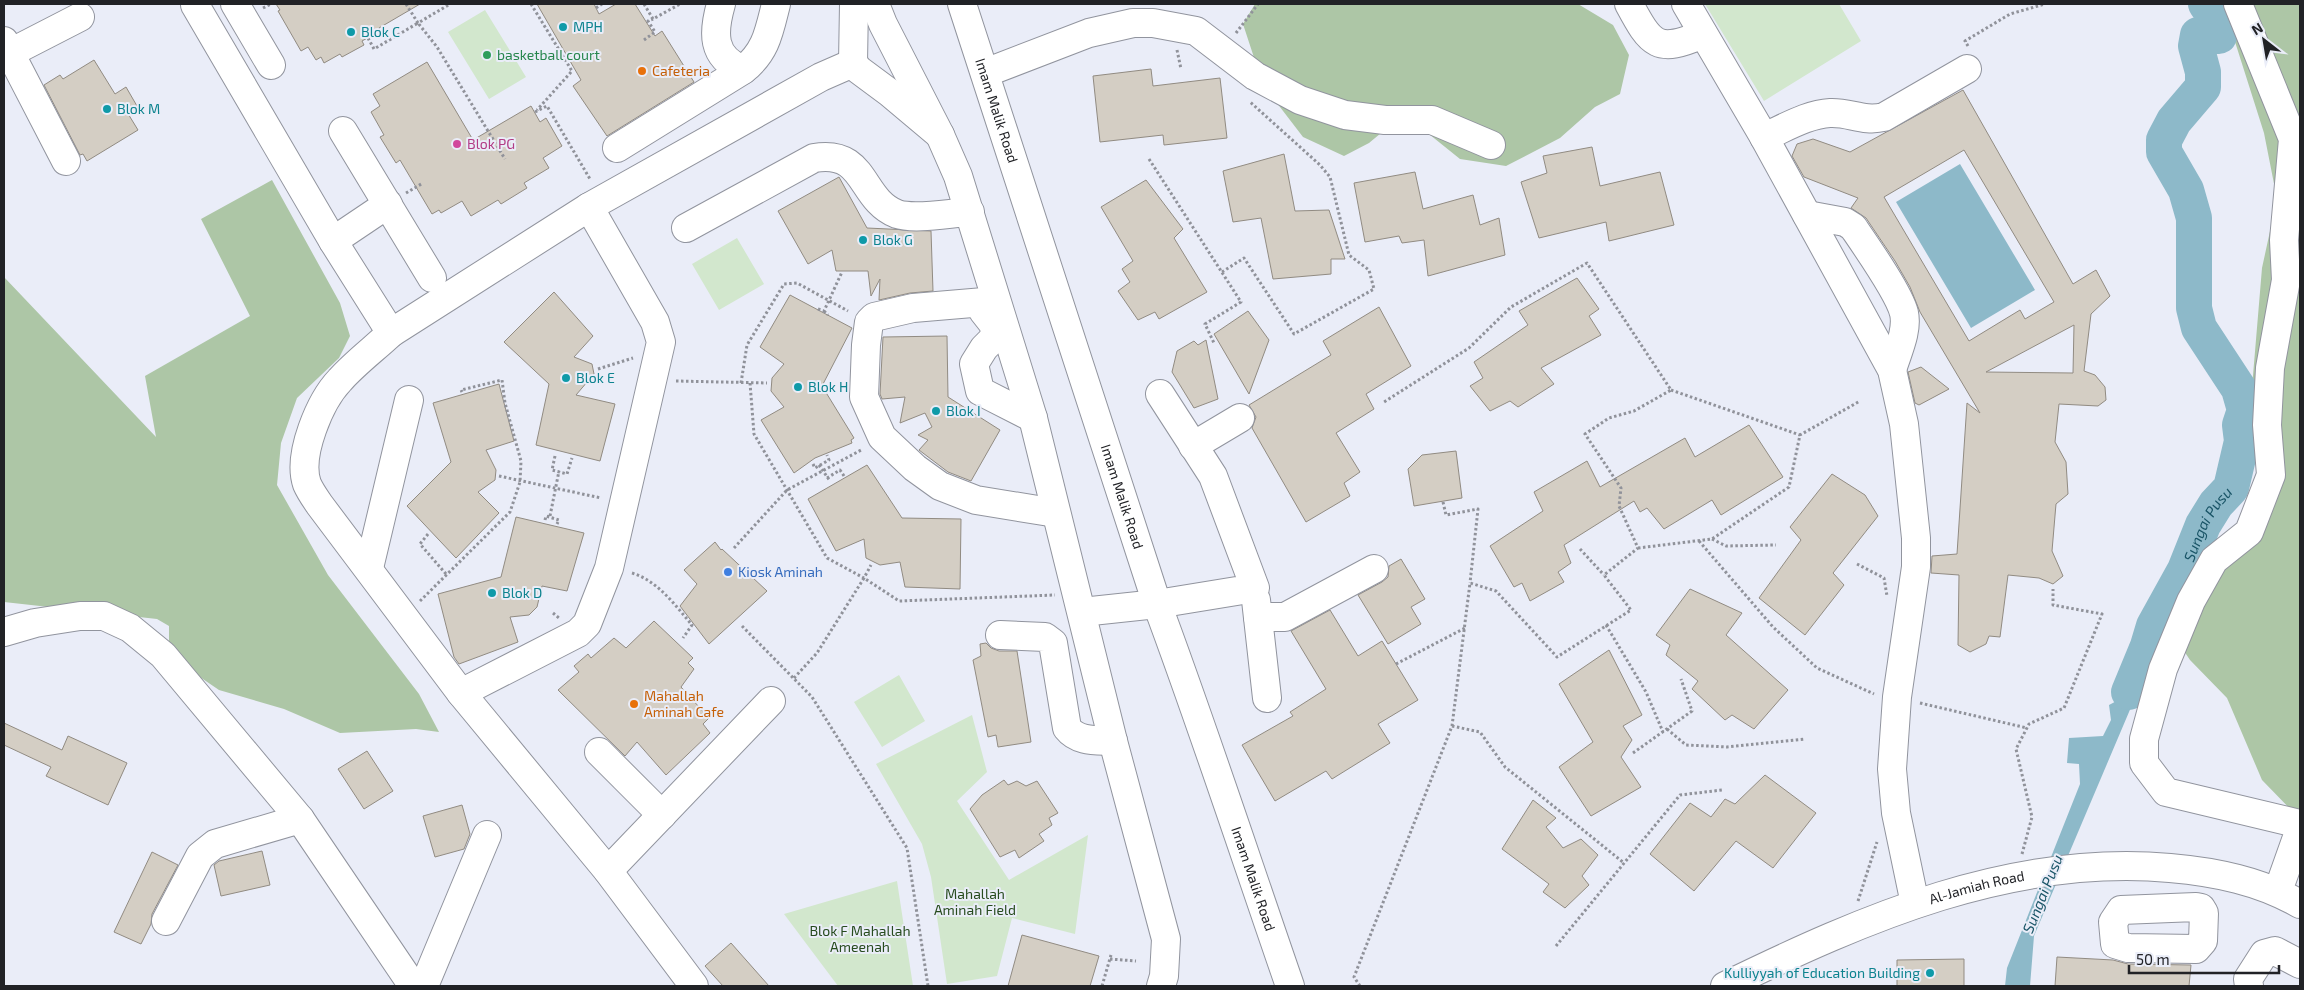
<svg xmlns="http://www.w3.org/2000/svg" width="2304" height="990" font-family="'Exo 2',sans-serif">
<rect width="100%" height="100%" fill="#eaedf8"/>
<path fill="#d2e7cd" d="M1705,4H1839L1861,41L1764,101Z
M485,10L526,77L489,99L448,32Z
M737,238L764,284L719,310L692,264Z
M899,675L925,721L882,747L854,702Z
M972,715L987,772L957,801L1009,880L1088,835L1075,934L1012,918L997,976L947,984L931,877L922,844L876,764Z
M897,881L913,986H838L784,914Z"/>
<path fill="#adc6a6" d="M1255,4H1578L1613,25L1629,55L1620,94L1595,107L1560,138L1506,166L1460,159L1404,114L1369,143L1344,156L1303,137L1263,85L1243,24Z
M2223,4H2300V819L2262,780L2227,698L2190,660L2168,627L2267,494L2248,435L2262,268L2277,199L2264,133Z
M272,180L340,303L350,336L339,358L297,398L281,443L277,485L328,575L419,694L439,732L416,729L340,733L284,709L219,690L169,656V626L157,619L4,602V277L156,437L145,376L250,316L201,219Z"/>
<path fill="#8db9c9" d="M1960,164L2035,290L1971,328L1896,202Z
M2141,645L2157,646L2034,936L2030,986H2005L2007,968L2080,784L2079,764L2067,763L2069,738L2103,736L2111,720L2109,705L2126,696Z"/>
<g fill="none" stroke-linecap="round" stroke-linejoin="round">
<path stroke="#8db9c9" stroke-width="36" id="s1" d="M2129,692L2148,646L2154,626L2185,570L2203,525L2216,504L2231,488L2242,441L2240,425L2245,410L2239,389L2199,328L2194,308V218L2186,190L2164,152V140L2174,121L2203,87V72L2196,46L2198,35L2219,36L2222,27L2206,4"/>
</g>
<path fill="#d4cec4" stroke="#918b82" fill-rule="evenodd" d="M276,4H420L379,28L380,31L362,41L364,45L342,57L340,54L324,63L321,57L316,60L308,47L301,51L278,11L280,10Z
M537,4H594L599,14L616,4H635L655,36L662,31L694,82L607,136L573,86L581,80Z
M94,60L115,94L126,87L137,106L127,112L138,130L87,161L83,154L80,155L44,85L60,75L63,79Z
M427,62L473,140L531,106L540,122L546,118L562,146L543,158L549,168L524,183L527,188L501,204L498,200L471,216L462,201L441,213L439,210L432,214L400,160L396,163L380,137L384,135L371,112L380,106L373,94Z
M1151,69L1153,86L1220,78L1227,138L1164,145L1163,135L1100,142L1093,76Z
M1963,90L2073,284L2096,270L2110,296L2091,314L2084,371L2095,375L2105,387L2106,400L2098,406L2059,404L2055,442L2066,462L2068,494L2056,504L2052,551L2063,576L2053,584L2039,578L2008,575L2000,637L1989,636L1986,644L1970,652L1958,645L1959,575L1931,573L1932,556L1957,554L1967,403L1980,413L1920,312L1910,287L1895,261L1866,218L1851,208L1858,198L1804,177L1792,156L1797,144L1813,139L1850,152ZM1964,150L2054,302L2025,319L2020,310L1969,341L1884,197ZM2074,325L2073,373L1986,372Z
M1592,147L1600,186L1660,172L1674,225L1609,241L1606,222L1539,238L1521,182L1547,173L1543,156Z
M1284,154L1295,211L1329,210L1345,259H1331V274L1273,279L1261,218L1233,222L1223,171Z
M1415,172L1423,209L1473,195L1480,225L1499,218L1505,255L1428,276L1424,240L1402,243L1399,236L1365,242L1354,183Z
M839,177L867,228L931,231L933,291L910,293L879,300L880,279L871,296L868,271H836L832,250L808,264L778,211Z
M1146,180L1183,229L1174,238L1207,292L1159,319L1155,312L1138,320L1118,291L1130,282L1122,269L1133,261L1101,207Z
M1577,278L1599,309L1589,316L1601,335L1541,368L1554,384L1518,407L1510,401L1490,411L1470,386L1483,378L1474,362L1528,325L1519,311Z
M554,292L593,336L574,357L592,364L594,374L576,395L615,404L600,461L536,445L549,384L504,342Z
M790,295L852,328L822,386L854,438L851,440L852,443L815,458L794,473L761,420L784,407L771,391L772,378L784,364L760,347Z
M1379,307L1411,366L1366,394L1374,409L1336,433L1360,472L1344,483L1350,496L1306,522L1252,428L1256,417L1249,405L1331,355L1323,341Z
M1248,311L1269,340L1249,394L1214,334Z
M947,336L948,397L1000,430L971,481L948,472L919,450L928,440L918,435L932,427L925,413L900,423L905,397L882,399L880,394L883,337Z
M1206,340L1218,399L1194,408L1172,372L1177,351L1194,341L1198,345Z
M1921,367L1949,389L1919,405L1915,403L1908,372Z
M499,384L514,441L486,450L496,470L495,480L478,492L499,513L456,558L407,506L451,462L433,403Z
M1749,425L1783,477L1721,515L1712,500L1664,529L1647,508L1640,512L1634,501L1564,545L1571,563L1558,572L1564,582L1530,601L1522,583L1514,587L1490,546L1543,511L1534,492L1587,461L1600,487L1685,438L1695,457Z
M1456,451L1462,498L1414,506L1408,469L1422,455Z
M867,465L902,518L961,519L960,589L905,587L900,562L880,565L866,558L864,539L836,551L808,499Z
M1832,474L1865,495L1878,516L1833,573L1844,585L1805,635L1759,598L1801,540L1790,527Z
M516,517L584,533L567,591L542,586L537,607L529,615L510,617L518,642L459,664L454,657L438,594L501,577Z
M715,542L721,550L722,549L767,591L709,644L680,606L697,584L684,570Z
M1401,559L1425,599L1411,607L1421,624L1388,644L1358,595L1382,582L1388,577L1389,566Z
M1690,589L1742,613L1726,635L1788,690L1754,729L1732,715L1725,720L1692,689L1698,681L1666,655L1670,645L1656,635Z
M1330,610L1358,656L1382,641L1418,700L1378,724L1390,743L1332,779L1326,771L1275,801L1242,745L1293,716L1290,712L1326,689L1291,631Z
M654,621L693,658L688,663L694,669L681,687L709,718L703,724L710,733L666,775L637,742L625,756L558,690L579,672L574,666L588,654L591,658L614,638L626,648Z
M986,643L991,648L999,651H1017L1031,742L998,747L996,735L988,737L973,660L981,656L980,644Z
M1609,650L1642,715L1623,726L1632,740L1621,757L1641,787L1591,816L1559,767L1593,742L1559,684Z
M4,723L62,750L68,736L127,763L108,805L46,776L51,767L4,745Z
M367,751L393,791L364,809L338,769Z
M1765,775L1816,813L1773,868L1736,841L1694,891L1650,854L1690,803L1711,817L1725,799L1735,804Z
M1004,780L1008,785L1017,781L1026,786L1037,781L1058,813L1049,818L1052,825L1039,834L1044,841L1019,858L1015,850L1000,857L970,809L982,795Z
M1533,800L1556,818L1546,827L1563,848L1581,839L1598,855L1582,876L1589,885L1565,908L1543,892L1549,884L1502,849Z
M462,805L470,834L464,849L435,857L423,816Z
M262,851L270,885L221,896L214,865L219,861Z
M152,852L178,865L152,914L151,924L141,944L114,932Z
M1022,935L1099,956L1090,986H1008Z
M731,943L769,986H723L705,966Z
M2057,957L2113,960L2128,964L2191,965L2189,986H2055Z
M1964,959V986H1897V960Z"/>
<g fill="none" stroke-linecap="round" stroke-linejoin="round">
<defs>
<g id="minor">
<path d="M197,4L195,5L333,241L391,333L589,207L821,77L853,63L859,70L890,93L940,135"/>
<path d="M235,4L271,65"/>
<path d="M721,4C713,32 711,57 743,70C766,52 769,32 776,4"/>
<path d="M875,4L883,24L940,135L958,176L1033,418L1113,741L1166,939L1164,976L1161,986"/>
<path id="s2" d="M962,4L1157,604C1204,730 1246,859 1290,986"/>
<path d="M1629,4C1651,45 1657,54 1703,34"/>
<path d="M1686,4L1764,137L1892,370L1904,424L1916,538V567L1897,697L1892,769L1896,813L1915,904"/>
<path d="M2238,4L2293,139L2284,240L2286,280L2270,368L2267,425L2271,475L2249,532L2214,560L2191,601L2163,669L2144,739V763L2166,792L2300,824"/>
<path d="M4,41L10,53L80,17"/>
<path d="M10,53L66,161"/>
<path d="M853,63L854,4"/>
<path d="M985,73L1089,33L1133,23H1153L1196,31L1255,76L1300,100L1345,115L1385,120H1432L1491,145"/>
<path d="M343,131L432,278"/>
<path d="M1764,137C1785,128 1808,114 1830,113C1850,112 1863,122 1884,117L1967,69"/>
<path d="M617,148L743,70"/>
<path d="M589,207L655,322L661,342L609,568L587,624L578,633L461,693L608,871L694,986"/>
<path d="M1807,215L1845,222L1853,227C1866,246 1899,293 1904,313C1908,331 1897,353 1892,370"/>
<path d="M686,228L814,158C867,149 859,199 897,214C915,220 950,213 970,212"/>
<path d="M333,241L388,204"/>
<path d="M996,301L913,308L874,317L869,322L866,345L864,397L882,437L915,468L940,486L976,500L1056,513"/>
<path d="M983,311L994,325L995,337L984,348L974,364L980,391L1033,418"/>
<path d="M391,333C374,349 355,363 340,380C320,401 297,455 307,484C310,491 315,498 319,504L461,693"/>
<path d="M1193,446L1240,418"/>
<path d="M369,568L409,400"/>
<path d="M1256,600L1267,698"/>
<path d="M1082,612L1157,604L1255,588L1213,476L1160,394"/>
<path d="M1258,617H1285L1374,569"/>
<path d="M4,632L35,623L80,616H104L130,628L163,655L300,819L413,986"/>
<path d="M1000,635L1045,637L1053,643L1067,728C1078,742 1096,740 1113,741"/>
<path d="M599,752L662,815"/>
<path d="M608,871L771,701"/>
<path d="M2278,891L2300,829"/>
<path d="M2196,907L2201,908L2204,913L2203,941L2196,949L2128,948L2115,944L2113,922L2121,910Z"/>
<path d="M166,921L200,856L215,844L300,819"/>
<path d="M424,986L487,835"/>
<path id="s3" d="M1725,986C1865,918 2011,854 2170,868C2216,872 2260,881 2300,904"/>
<path d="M2249,986L2248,979L2264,954L2275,951L2300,964"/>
</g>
</defs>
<use href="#minor" stroke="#91949e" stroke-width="30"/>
<path stroke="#90929a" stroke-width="3" stroke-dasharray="2.5 2.5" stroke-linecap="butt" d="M406,4L418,23L450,4
M531,4L572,71L537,110
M644,4L653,19L680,4
M263,8L271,4
M596,8L602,4
M1236,33L1258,4
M368,38L374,49L418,23L437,47L505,159
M644,40L655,32L648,21L653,19
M1968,46L1965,41L2010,14L2045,4
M1177,50L1181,69
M535,112L547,106L590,179
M1149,159L1241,302L1205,324L1214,343
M406,193L423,183
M1222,272L1244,258L1294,334L1374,289L1369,270L1349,255L1330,177L1320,165L1249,101
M818,309L824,311L842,272
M824,311L828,315
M598,369L633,358
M676,381L767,383
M741,383L747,345L784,284L797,283L848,311
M750,383L754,434L827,558L864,578L871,565
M1671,390L1800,435
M555,456L552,470L567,474L572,458
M813,464L815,468L829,460L827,455
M819,465L830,481
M499,476L601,498
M827,478L840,470L844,476
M1443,502L1446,515L1478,509L1470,583
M550,516L559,471
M545,520L546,516L559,520L557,524
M428,534L420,544L446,574
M1712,539L1726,546L1776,545
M1699,541L1773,627L1817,668L1874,694
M734,548L787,490L863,449
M1638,548L1712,539L1789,487L1800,435L1860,401
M1580,549L1604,575
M1857,564L1884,578L1887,596
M632,573C658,581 675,605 692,625L683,638
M420,601L510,512L520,482L521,461L505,403L502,380L461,390L462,392
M553,613L559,618
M1606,625L1646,692L1663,732
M742,626L812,697L907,848L928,986
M1396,664L1465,628
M794,678L817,653L864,578L899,601L1055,595
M1920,703L2027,728
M1452,726L1480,732L1505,767L1624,863
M1667,729L1686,745L1727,747L1805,739
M1633,753L1692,711L1681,679
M2022,854L2032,817L2016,749L2029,724L2064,708L2102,614L2053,605V589
M1858,901L1877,842
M1556,946L1680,795L1722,790
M1110,959L1136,961
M1102,986L1111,955
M1360,986L1354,977L1452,726L1470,583L1496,591L1557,657L1631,610L1604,575L1638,548L1619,506L1621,488L1585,434L1609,418L1634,411L1671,390L1587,263L1511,307L1469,348L1384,402"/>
<use href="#minor" stroke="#fff" stroke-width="28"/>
</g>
<g fill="#0f9aa8" stroke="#eaedf8" stroke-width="2">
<circle cx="563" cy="27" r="5"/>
<circle cx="351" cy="32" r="5"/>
<circle cx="107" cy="109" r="5"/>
<circle cx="863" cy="240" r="5"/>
<circle cx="566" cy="378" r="5"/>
<circle cx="798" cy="387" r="5"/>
<circle cx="936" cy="411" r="5"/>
<circle cx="492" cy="593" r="5"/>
<circle cx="1930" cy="973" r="5"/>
</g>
<circle fill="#2e9e5b" stroke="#eaedf8" stroke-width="2" cx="487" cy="55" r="5"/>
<g fill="#e8710a" stroke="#eaedf8" stroke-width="2">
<circle cx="642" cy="71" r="5"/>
<circle cx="634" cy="704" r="5"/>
</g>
<circle fill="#d1479c" stroke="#eaedf8" stroke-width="2" cx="457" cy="144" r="5"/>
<circle fill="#3f7fe0" stroke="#eaedf8" stroke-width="2" cx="728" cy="572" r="5"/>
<g text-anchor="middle" stroke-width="4" stroke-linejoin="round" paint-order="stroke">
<g font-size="14" fill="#0d838f" stroke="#eaedf8" text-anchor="start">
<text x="573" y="32">MPH</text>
<text x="361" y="37">Blok C</text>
<text x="117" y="114">Blok M</text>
<text x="873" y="245">Blok G</text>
<text x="576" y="383">Blok E</text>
<text x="808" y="392">Blok H</text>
<text x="946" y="416">Blok I</text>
<text x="502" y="598">Blok D</text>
<text x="1920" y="978" text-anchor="end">Kulliyyah of Education Building</text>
</g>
<g font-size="14" fill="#27864d" stroke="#eaedf8" text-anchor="start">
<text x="497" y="60">basketball court</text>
</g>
<g font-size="14" fill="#c56008" stroke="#eaedf8" text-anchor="start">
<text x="652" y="76">Cafeteria</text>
<text x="644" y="701">Mahallah<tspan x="644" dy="16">Aminah Cafe</tspan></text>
</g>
<g font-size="14" fill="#212226" stroke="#eaedf8">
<text dy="5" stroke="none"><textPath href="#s2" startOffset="112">Imam Malik Road</textPath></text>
<text dy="5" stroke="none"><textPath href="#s2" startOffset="518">Imam Malik Road</textPath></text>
<text dy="5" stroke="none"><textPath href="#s2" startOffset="922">Imam Malik Road</textPath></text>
<text dy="5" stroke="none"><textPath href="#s3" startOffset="271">Al-Jamiah Road</textPath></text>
</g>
<g font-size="14" fill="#b23c85" stroke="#eaedf8" text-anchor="start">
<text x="467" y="149">Blok PG</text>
</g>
<g font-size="14" fill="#366cbe" stroke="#eaedf8" text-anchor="start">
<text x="738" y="577">Kiosk Aminah</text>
</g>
<g font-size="14" fill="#274b1e" stroke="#eaedf8">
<text x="975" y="899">Mahallah<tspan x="975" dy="16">Aminah Field</tspan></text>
<text x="860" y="936">Blok F Mahallah<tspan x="860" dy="16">Ameenah</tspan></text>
</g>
<g font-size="15" font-style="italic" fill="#1a5567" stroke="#eaedf8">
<text dy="5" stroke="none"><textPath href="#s1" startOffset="186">Sungai Pusu</textPath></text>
<text transform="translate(2043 894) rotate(-68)" y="5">Sungai Pusu</text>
</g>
</g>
<rect width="2304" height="990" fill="none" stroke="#212226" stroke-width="10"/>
<g transform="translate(2264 40) rotate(329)" stroke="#eaedf8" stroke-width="4" paint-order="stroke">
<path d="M0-4L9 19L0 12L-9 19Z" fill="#212226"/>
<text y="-8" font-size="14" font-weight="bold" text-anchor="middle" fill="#212226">N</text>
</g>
<path d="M2129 965v8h150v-8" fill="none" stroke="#212226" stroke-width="2.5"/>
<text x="2136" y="965" font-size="15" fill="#212226" stroke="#eaedf8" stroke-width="4" paint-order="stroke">50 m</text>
</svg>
